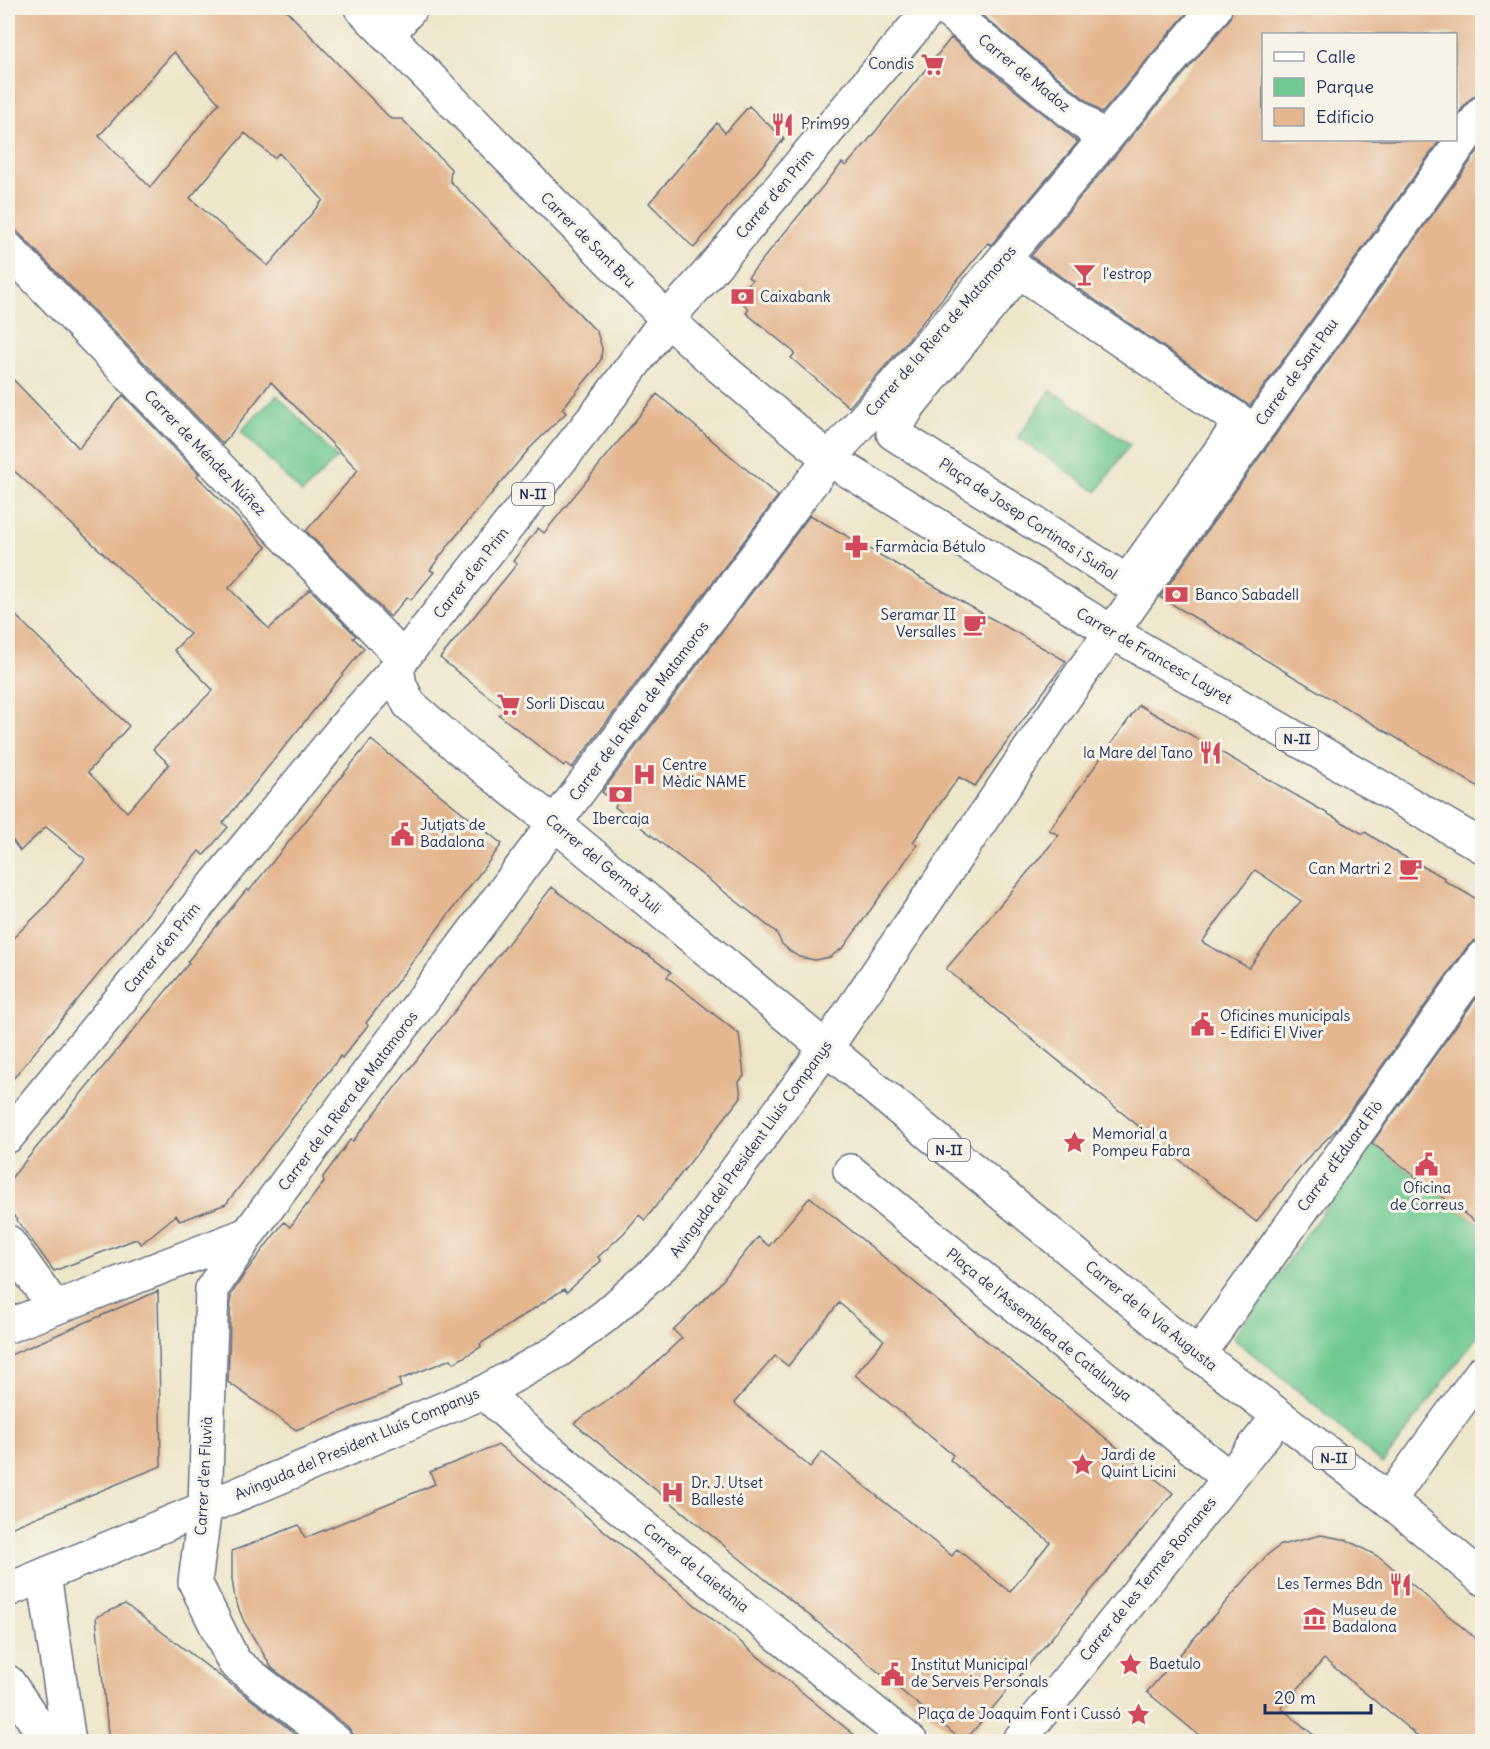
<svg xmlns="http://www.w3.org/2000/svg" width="1490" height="1749" font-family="Delius,sans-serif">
<rect width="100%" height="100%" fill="#f7f3e8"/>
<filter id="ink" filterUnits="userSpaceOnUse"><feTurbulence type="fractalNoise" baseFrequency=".0167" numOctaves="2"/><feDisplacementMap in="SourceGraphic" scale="12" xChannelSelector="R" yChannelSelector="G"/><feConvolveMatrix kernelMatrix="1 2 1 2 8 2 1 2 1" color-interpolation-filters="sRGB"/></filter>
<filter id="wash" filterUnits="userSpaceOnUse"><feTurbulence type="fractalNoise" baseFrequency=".008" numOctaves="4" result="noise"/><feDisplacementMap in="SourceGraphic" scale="24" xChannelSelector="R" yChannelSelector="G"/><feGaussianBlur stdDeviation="1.35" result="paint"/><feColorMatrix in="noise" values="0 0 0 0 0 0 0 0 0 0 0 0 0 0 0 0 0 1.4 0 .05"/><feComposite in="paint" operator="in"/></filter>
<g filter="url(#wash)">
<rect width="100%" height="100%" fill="#ede6c9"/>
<path fill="#6ec990" stroke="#447c77" stroke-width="1.5" d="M1051,390L1130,444L1097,492L1018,437Z
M277,395L337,458L302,493L241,431Z
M1372,1143L1482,1227V1330L1382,1464L1307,1398L1233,1338Z"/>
<g id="blocks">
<path fill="#e4b791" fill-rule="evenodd" d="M8,8H284L391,119H402L451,169L450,181L597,332L602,348L601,359L596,368L562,409L566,413L530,448L451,542L430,570L434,572L411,600L407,597L391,616L390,617L306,531L358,470L271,382L223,444L8,222ZM174,52L219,103L150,187L99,136ZM245,133L274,158L279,153L323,200L268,266L190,198Z
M975,8H1191L1102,113L974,9Z
M1233,8H1468L1482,17V94L1474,96L1467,102L1455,118V34H1263V140H1440L1250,406L1031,256L1229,20Z
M951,38L1078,142L991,245L988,243L903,346L849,407L791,358L795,353L746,313L749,309L737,298L752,280L748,277L842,163L846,166L866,143Z
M749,106L784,139L694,248L649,203L717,123L725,133Z
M1482,145V789L1160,597Z
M8,374L79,448L123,395L199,474L197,476L266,547L229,588L269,629L310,589L356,636L353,638L364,648L223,823L228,827L204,855L199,851L8,1085V943L45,907L85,859L46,827L20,851L8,834V608L129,726L88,772L127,812L169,764L153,749L213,690L174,650L190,634L8,465Z
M657,394L778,496L572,768L566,764L564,766L499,715L504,709L440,658L517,564L513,561L538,528L544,533Z
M810,515L1066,661L975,786L959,777L913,842L917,845L844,947L830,957L815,960L799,957L790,951L782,944L776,932L615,807L617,804L602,792Z
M1139,705L1363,834L1365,832L1401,855L1445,878L1443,880L1482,902V939L1474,941L1467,947L1336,1130L1311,1154L1256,1222L946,969L1059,835L1049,830ZM1255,870L1301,901L1281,924L1249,968L1202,942Z
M371,740L502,844L366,1023L368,1025L342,1058L340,1056L336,1062L226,1204L180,1221L176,1215L141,1244L136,1239L54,1271L8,1208V1182L184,969L189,963L187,962L247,889L249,891Z
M552,887L611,934L648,955L671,972L667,977L739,1034L744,1076L739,1082L741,1097L645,1220L639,1215L624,1233L598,1257L601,1261L567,1292L564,1289L480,1344L481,1347L454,1363L451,1359L399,1380L401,1387L296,1430L228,1382L231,1295L245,1273L284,1222L290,1227L324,1182L323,1177L350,1140L353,1141Z
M1482,990V1227L1372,1143Z
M810,1197L1173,1493L964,1742L574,1423L622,1390L654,1364L682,1338L673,1330L718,1286L758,1237L769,1246ZM839,1303L884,1340L855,1375L953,1455L950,1460L1050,1542L1010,1592L957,1549L952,1556L822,1452L810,1467L734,1403L775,1356L788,1366Z
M158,1291L161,1466L8,1529V1356Z
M499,1445L863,1742H354L353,1734L348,1727L272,1668L244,1622L235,1599L232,1579V1551L299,1525L305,1538L435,1484L430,1472Z
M1321,1535L1347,1540L1381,1558L1482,1644V1742H1425L1324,1659L1281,1708L1322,1742H1207L1147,1692L1267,1555L1281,1545Z
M125,1604L269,1713L305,1742H109L96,1617Z"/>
</g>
</g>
<g filter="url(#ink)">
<use href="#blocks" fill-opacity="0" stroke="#646f83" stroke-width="1.5"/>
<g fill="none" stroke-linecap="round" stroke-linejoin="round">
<defs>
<path id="minor" d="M944,8L1103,138
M387,36L411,8
M8,249L403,658
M1019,271L1241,422L1127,582L893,433L910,404Z
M667,319L706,276L931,8
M8,1136L352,718L397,668
M850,1171L1229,1478
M248,1234L212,1289L205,1507L195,1582L234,1662L336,1742
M8,1242L55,1308
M8,1326L248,1234L530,856L829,459L986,280L1215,8
M1198,1355L1482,958
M484,1392L535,1439L911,1742
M1389,1500L1482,1372
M44,1575L69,1742
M8,1590L484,1392L558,1351L605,1316L673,1256L826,1048L1087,665L1112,632L1482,113
M8,1682L49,1742
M1018,1742L1279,1416"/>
<path id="major" d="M361,8L667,319L720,367L829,459L1112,632L1482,846
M667,319L600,410L403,658L397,668L400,685L409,704L458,747L554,823L1163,1327L1389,1500L1482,1578"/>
</defs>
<use href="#minor" stroke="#646f83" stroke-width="36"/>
<use href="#major" stroke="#646f83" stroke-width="36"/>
<use href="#minor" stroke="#fff" stroke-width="33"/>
<use href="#major" stroke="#fff" stroke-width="33"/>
</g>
</g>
<defs>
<symbol id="supermarket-bare" viewBox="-9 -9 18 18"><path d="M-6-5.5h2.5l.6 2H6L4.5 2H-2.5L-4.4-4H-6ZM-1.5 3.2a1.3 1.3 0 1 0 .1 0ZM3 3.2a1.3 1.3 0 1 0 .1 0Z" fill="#d1495b" stroke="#f7f3e8" stroke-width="2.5" paint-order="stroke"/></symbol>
<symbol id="restaurant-bare" viewBox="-9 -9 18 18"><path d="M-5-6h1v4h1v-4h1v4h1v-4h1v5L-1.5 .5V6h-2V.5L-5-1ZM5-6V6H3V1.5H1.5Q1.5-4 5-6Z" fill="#d1495b" stroke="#f7f3e8" stroke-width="2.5" paint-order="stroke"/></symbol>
<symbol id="bar-bare" viewBox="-9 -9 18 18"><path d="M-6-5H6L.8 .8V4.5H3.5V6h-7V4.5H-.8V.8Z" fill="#d1495b" stroke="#f7f3e8" stroke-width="2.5" paint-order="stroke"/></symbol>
<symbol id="bank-bare" viewBox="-9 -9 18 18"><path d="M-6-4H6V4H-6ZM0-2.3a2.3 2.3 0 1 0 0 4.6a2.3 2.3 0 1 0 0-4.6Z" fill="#d1495b" stroke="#f7f3e8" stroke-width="2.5" paint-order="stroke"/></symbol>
<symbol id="pharmacy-bare" viewBox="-9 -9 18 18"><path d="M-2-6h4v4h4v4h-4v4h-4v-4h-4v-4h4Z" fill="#d1495b" stroke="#f7f3e8" stroke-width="2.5" paint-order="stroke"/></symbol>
<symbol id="cafe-bare" viewBox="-9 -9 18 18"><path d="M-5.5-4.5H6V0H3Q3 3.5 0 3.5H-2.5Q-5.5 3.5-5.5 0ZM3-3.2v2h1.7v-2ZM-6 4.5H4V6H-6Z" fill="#d1495b" stroke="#f7f3e8" stroke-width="2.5" paint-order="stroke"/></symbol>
<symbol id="hospital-bare" viewBox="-9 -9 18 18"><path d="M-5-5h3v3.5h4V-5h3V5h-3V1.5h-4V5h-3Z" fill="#d1495b" stroke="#f7f3e8" stroke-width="2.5" paint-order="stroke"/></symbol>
<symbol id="civic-bare" viewBox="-9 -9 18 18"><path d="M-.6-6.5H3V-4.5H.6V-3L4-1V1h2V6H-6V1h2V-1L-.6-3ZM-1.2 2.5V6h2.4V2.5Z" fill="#d1495b" stroke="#f7f3e8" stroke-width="2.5" paint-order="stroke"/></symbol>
<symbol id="sight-bare" viewBox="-9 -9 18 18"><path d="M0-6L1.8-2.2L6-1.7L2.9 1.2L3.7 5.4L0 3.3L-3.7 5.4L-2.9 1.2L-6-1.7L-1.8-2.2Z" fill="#d1495b" stroke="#f7f3e8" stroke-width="2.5" paint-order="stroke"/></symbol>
<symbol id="museum-bare" viewBox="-9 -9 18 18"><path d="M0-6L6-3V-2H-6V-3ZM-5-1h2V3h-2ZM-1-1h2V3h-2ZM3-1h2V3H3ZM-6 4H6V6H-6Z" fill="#d1495b" stroke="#f7f3e8" stroke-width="2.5" paint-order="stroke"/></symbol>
</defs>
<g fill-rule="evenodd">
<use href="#supermarket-bare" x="916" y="48" width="33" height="33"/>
<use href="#restaurant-bare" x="766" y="108" width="33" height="33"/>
<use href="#bar-bare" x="1068" y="258" width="33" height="33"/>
<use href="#bank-bare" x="726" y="280" width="33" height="33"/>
<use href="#pharmacy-bare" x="840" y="530" width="33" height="33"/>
<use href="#bank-bare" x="1160" y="578" width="33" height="33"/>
<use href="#cafe-bare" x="958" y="608" width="33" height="33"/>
<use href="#supermarket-bare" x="492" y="688" width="33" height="33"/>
<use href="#restaurant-bare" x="1194" y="736" width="33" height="33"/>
<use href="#hospital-bare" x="628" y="758" width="33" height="33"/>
<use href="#bank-bare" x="604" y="778" width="33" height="33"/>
<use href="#civic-bare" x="386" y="818" width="33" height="33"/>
<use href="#cafe-bare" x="1394" y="852" width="33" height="33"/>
<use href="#civic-bare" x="1186" y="1008" width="33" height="33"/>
<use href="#sight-bare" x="1058" y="1126" width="33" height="33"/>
<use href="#civic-bare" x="1410" y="1148" width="33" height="33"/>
<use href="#sight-bare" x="1066" y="1448" width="33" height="33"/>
<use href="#hospital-bare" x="656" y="1476" width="33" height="33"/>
<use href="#restaurant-bare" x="1384" y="1568" width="33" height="33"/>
<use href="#museum-bare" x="1298" y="1602" width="33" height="33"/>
<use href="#sight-bare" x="1114" y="1648" width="33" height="33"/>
<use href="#civic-bare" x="876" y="1658" width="33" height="33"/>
<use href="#sight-bare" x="1122" y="1698" width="33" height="33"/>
</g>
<g text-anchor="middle" stroke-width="6" stroke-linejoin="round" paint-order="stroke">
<g fill="#f7f3e8" stroke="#5d6a87" stroke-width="1.5">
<rect x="512" y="483" width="42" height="22" rx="4.5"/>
<rect x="1276" y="728" width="42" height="22" rx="4.5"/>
<rect x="928" y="1139" width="42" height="22" rx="4.5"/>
<rect x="1313" y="1447" width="42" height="22" rx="4.5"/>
</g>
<g font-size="14" font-weight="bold" fill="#1b2f5e">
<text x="533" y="499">N-II</text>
<text x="1297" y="744">N-II</text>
<text x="949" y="1155">N-II</text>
<text x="1334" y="1463">N-II</text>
</g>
<g font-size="15" fill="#1b2f5e" stroke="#f7f3e8" text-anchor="start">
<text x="914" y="69" text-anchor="end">Condis</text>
<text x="801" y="129">Prim99</text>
<text x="1103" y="279">l'estrop</text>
<text x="760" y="302">Caixabank</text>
<text x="875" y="552">Farmàcia Bétulo</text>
<text x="1195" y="600">Banco Sabadell</text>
<text x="956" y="620" text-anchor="end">Seramar II<tspan x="956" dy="17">Versalles</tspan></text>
<text x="526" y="709">Sorli Discau</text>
<text x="1193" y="758" text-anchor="end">la Mare del Tano</text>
<text x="662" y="770">Centre<tspan x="662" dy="17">Mèdic NAME</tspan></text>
<text x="621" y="824" text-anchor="middle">Ibercaja</text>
<text x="420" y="830">Jutjats de<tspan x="420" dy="17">Badalona</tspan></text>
<text x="1392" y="874" text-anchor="end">Can Martri 2</text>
<text x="1220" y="1021">Oficines municipals<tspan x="1220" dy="17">- Edifici El Viver</tspan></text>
<text x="1092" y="1139">Memorial a<tspan x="1092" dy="17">Pompeu Fabra</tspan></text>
<text x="1427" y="1193" text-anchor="middle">Oficina<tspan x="1427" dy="17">de Correus</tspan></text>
<text x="1101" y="1460">Jardi de<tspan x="1101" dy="17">Quint Licini</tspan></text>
<text x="691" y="1488">Dr. J. Utset<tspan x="691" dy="17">Ballesté</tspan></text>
<text x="1383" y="1589" text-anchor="end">Les Termes Bdn</text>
<text x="1332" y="1615">Museu de<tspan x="1332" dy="17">Badalona</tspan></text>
<text x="1149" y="1669">Baetulo</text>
<text x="911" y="1670">Institut Municipal<tspan x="911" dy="17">de Serveis Personals</tspan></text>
<text x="1121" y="1719" text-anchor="end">Plaça de Joaquim Font i Cussó</text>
</g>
<g font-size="15" fill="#1b2f5e" stroke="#f7f3e8">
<text transform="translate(1024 73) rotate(39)" y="5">Carrer de Madoz</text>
<text transform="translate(775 194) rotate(-50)" y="5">Carrer d'en Prim</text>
<text transform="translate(588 240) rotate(45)" y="5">Carrer de Sant Bru</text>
<text transform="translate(941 331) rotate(-49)" y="5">Carrer de la Riera de Matamoros</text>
<text transform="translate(1297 372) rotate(-54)" y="5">Carrer de Sant Pau</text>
<text transform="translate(205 453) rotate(46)" y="5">Carrer de Méndez Núñez</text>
<text transform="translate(1028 519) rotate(33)" y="5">Plaça de Josep Cortinas i Suñol</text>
<text transform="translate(471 573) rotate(-52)" y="5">Carrer d'en Prim</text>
<text transform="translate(1154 656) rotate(30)" y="5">Carrer de Francesc Layret</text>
<text transform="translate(639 711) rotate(-53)" y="5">Carrer de la Riera de Matamoros</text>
<text transform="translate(603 864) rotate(40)" y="5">Carrer del Germà Juli</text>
<text transform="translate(162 948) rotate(-51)" y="5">Carrer d'en Prim</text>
<text transform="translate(348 1101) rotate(-53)" y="5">Carrer de la Riera de Matamoros</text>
<text transform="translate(751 1149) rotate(-54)" y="5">Avinguda del President Lluís Companys</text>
<text transform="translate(1340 1156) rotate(-54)" y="5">Carrer d'Eduard Flò</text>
<text transform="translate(1151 1316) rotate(39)" y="5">Carrer de la Via Augusta</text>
<text transform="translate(1039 1325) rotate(39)" y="5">Plaça de l'Assemblea de Catalunya</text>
<text transform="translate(357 1444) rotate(-23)" y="5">Avinguda del President Lluís Companys</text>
<text transform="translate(204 1476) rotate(-87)" y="5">Carrer d'en Fluvià</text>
<text transform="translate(696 1568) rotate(39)" y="5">Carrer de Laietània</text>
<text transform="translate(1148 1579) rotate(-51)" y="5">Carrer de les Termes Romanes</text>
</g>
</g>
<rect width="1490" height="1749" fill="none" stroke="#f7f3e8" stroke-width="30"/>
<rect x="1262" y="33" width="195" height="108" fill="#f7f3e8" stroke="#9fa5b1" stroke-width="1.5"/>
<rect x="1274" y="52" width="30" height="9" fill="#ffffff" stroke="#9fa5b1" stroke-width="1.5"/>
<text x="1316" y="63" font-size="18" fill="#1b2f5e">Calle</text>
<rect x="1274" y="78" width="30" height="18" fill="#6ec990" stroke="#9fa5b1" stroke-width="1.5"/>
<text x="1316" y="93" font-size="18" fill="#1b2f5e">Parque</text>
<rect x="1274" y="108" width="30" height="18" fill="#e4b791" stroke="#9fa5b1" stroke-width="1.5"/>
<text x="1316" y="123" font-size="18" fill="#1b2f5e">Edificio</text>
<path d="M1265 1704v9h106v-9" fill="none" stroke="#1b2f5e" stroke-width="3"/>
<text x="1274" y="1704" font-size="18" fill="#1b2f5e" stroke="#f7f3e8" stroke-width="4.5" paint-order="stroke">20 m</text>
</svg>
